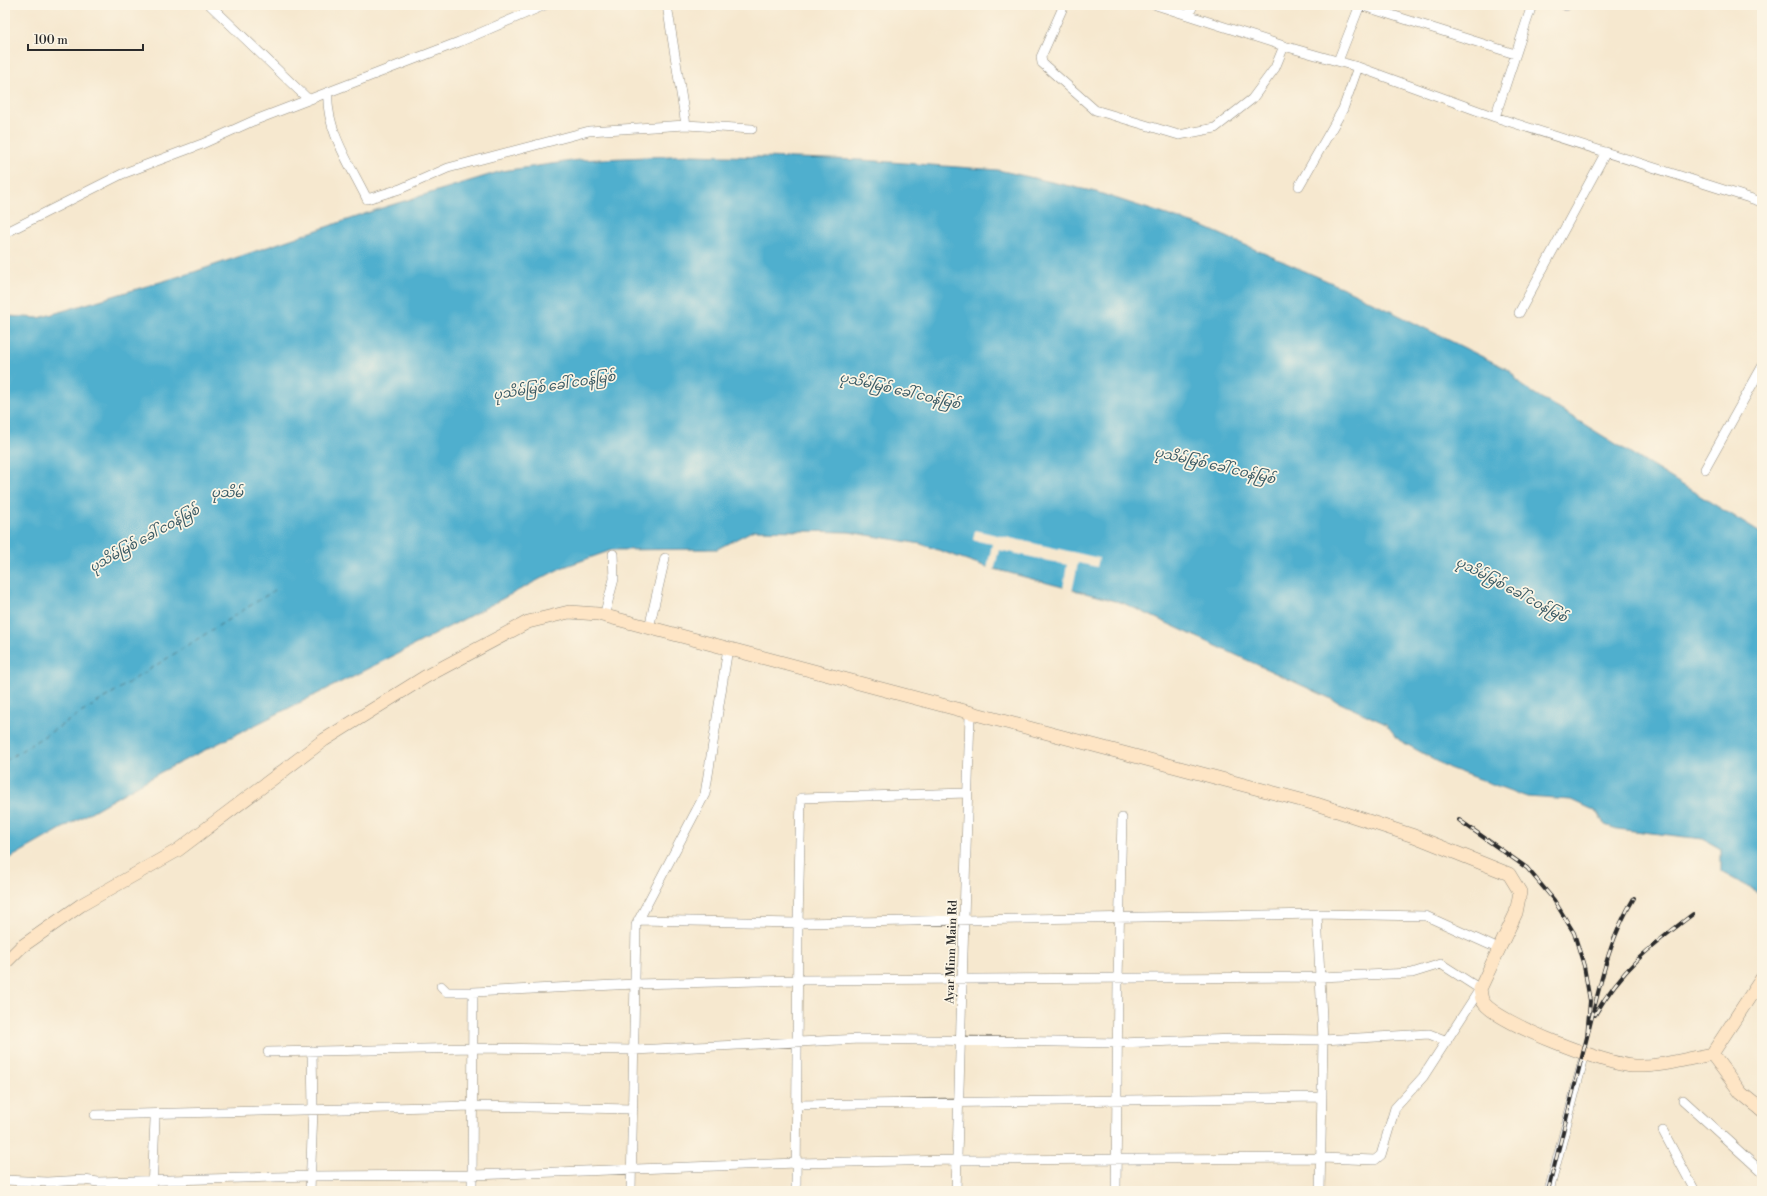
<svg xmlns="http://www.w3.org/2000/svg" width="1767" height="1196" font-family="'Libre Bodoni','Noto Sans Myanmar',serif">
<rect width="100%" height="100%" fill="#fcf5e5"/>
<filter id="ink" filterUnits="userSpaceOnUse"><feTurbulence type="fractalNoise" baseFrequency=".025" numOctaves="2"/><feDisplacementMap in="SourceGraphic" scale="8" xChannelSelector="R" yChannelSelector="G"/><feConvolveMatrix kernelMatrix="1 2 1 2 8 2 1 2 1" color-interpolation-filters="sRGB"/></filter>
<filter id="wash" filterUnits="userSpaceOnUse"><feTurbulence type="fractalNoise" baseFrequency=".012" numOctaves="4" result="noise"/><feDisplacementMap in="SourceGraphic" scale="16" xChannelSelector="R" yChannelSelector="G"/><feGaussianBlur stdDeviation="0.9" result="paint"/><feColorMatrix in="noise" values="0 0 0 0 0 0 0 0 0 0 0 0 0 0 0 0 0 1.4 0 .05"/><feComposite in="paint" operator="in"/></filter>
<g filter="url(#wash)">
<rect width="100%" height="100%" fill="#f6e8cf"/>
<path fill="#4fafce" stroke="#3d6d7c" d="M692,155L863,160L998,170L1096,192L1204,227L1348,290L1509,370L1522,386L1762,534V894L1721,872V849L1703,839L1617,829L1605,825L1597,812L1571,800L1527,797L1449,768L1399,740L1386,724L1123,603L987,567L921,544L849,532L754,530L717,549L612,550L561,568L403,651L161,772L5,861V318L8,316L39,318L194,272L385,207L502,171L579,160Z"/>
<path fill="#f6e8cf" d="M975,530L1099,558L1097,567L1078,563L1072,592L1063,589L1067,565L999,550L994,571L987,569L992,544L973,540Z"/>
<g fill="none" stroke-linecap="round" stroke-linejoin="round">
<path stroke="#385964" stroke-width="1" stroke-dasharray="5 4" stroke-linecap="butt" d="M5,761L275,590"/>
</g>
</g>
<g filter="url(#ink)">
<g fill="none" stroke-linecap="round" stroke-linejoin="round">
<defs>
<path id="street" d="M210,5L308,99
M667,5L686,125
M1064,5L1041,57L1042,63L1095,110L1179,135L1215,128L1252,99L1275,68L1284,46
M1156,5L1284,46L1358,67L1495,117L1762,202
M1360,5L1515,54
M1565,5L1566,6
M1189,15L1193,5
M1338,61L1360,5
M328,92C325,129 351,166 367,199L400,189L448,168L589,131L686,125L752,129
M1495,117L1532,5
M1299,186L1343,109L1358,67
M5,233L122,174L202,144L253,121L459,42L545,5
M1519,313L1606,152
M1705,469L1762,367
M604,616L614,579L613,554
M649,628L665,558
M1317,914L1323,1040L1320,1191
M638,920L798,923L1317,914L1426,916L1499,949
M441,986L447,992H473L472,1191
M268,1052L474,1048L634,1050L860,1039L1118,1043L1236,1039L1323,1040L1429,1034L1447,1041
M1683,1100L1762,1172
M797,1105L1322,1097
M95,1115L474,1106L633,1109
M1663,1131L1695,1191
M5,1180L47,1182L84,1180L98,1182L311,1176L473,1175L797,1163L956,1160L1322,1158L1375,1160L1381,1155L1395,1108L1423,1077L1480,989L1441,964L1412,973L1320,977L798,980L635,984L473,992
M152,1191L155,1119
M310,1191L313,1109L312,1051
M631,1191L636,925L705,794L728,648
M796,1191L798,923L801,798L967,793
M956,1191L970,714
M1116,1191L1118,979L1122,818
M1549,1191L1585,1053"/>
<path id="secondary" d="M5,963L21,947L81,905L178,850L324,740L425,677L528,622L569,612L598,614L1316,804L1414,836L1509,874L1520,892L1516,913L1480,989C1481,993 1481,1000 1484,1003C1500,1024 1607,1065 1634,1066C1660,1067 1687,1059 1712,1054
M1762,978L1712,1054L1741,1093L1762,1110"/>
</defs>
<use href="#street" stroke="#908a7d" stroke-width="10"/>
<use href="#secondary" stroke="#908a7d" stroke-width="14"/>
<use href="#street" stroke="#fff" stroke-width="9"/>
<use href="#secondary" stroke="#fee5c5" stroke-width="13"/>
<defs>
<path id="rail" d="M1459,820L1527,868L1554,900L1574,933L1584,966L1590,1001L1587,1037C1599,990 1608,940 1634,898
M1595,1015C1621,969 1651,946 1693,914
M1548,1191L1587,1037"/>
</defs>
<use href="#rail" stroke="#2b2b2b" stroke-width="4"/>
<use href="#rail" stroke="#fcf5e5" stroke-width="2.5" stroke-dasharray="8" stroke-linecap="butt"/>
</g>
</g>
<g text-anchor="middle" stroke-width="3.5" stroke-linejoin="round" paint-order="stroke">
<g font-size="12" fill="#2b2b2b" stroke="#fcf5e5">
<text transform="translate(951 952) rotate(-88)" y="4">Ayar Minn Main Rd</text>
</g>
<g font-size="13" font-style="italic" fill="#385964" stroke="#fcf5e5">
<text transform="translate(554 385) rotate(-9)" y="5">ပုသိမ်မြစ် ခေါ် ငဝန်မြစ်</text>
<text transform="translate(900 390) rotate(13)" y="5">ပုသိမ်မြစ် ခေါ် ငဝန်မြစ်</text>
<text transform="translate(1215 465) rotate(13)" y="5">ပုသိမ်မြစ် ခေါ် ငဝန်မြစ်</text>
<text x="227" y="497">ပုသိမ်</text>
<text transform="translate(144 538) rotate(-29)" y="5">ပုသိမ်မြစ် ခေါ် ငဝန်မြစ်</text>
<text transform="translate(1512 589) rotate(28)" y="5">ပုသိမ်မြစ် ခေါ် ငဝန်မြစ်</text>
</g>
</g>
<rect width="1767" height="1196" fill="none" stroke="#fcf5e5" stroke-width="20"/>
<path d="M28 44v6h115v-6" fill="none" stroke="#2b2b2b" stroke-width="2"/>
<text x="34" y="44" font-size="12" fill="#2b2b2b" stroke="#fcf5e5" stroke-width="3" paint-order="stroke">100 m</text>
</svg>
